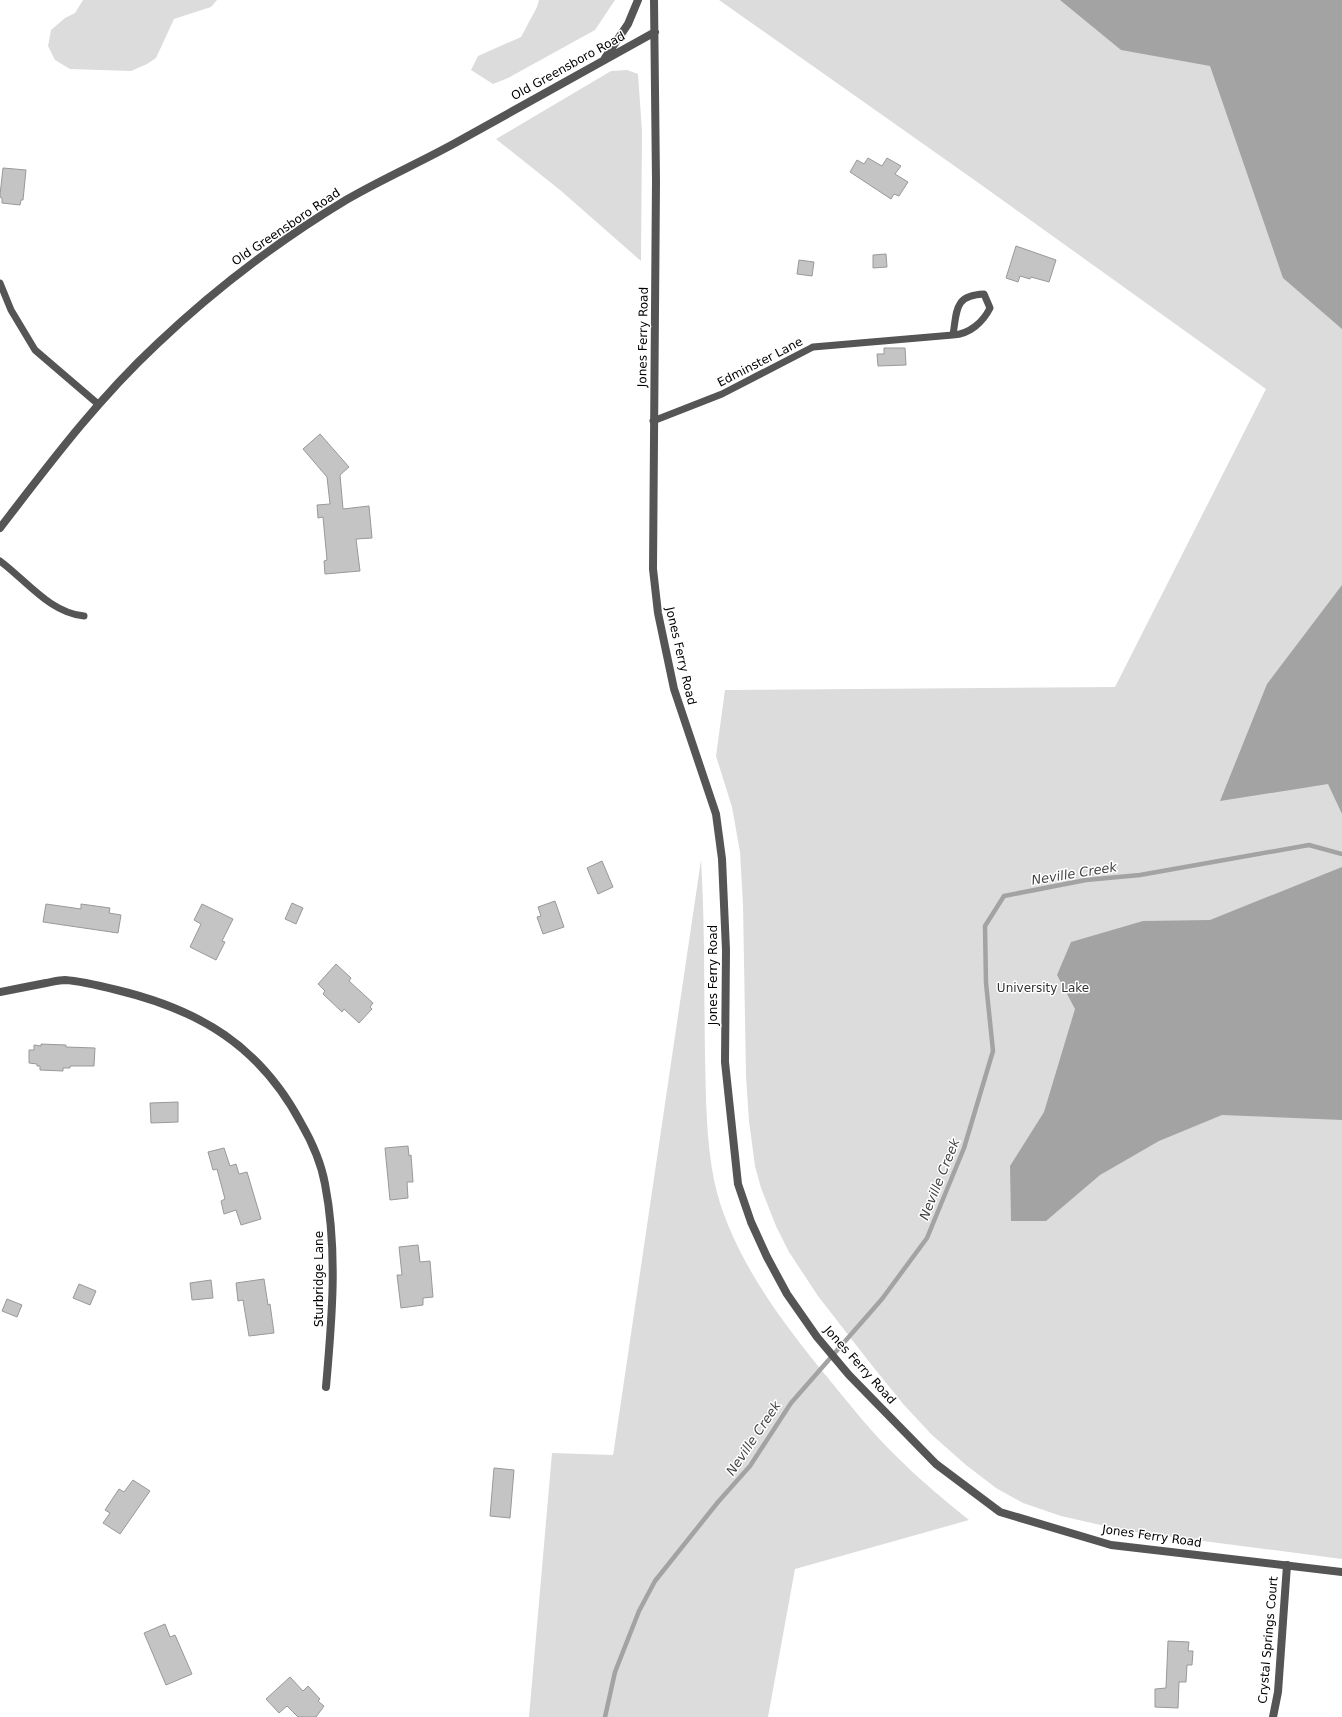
<svg xmlns="http://www.w3.org/2000/svg" width="1342" height="1717" font-family="'DejaVu Sans',sans-serif">
<rect width="100%" height="100%" fill="#fff"/>
<path fill="#dcdcdc" d="M83,0H217L211,7L174,19L156,58L147,64L131,71L70,69L55,60L48,46L51,30L65,18L75,13Z
M539,0H615L595,30L508,78L493,84L471,70L478,56L521,37L537,7Z
M719,0H1342V1559L1127,1531L1061,1516L1023,1503L996,1488L966,1465L932,1435L904,1405L870,1363L818,1296L789,1252L776,1226L761,1188L755,1166L749,1121L746,1076L743,904L740,852L732,807L716,756L725,690L1115,687L1266,389L973,179Z
M627,70L638,74L642,131L641,261L560,190L496,139L611,71Z
M701,860C705,925 704,991 705,1056C706,1098 706,1139 714,1180C729,1252 782,1323 828,1378C850,1405 873,1434 898,1458C920,1480 944,1500 969,1520L795,1569L768,1717H529L552,1453L613,1455L614,1449Z"/>
<path fill="#a3a3a3" d="M1060,0H1342V329L1283,278L1210,66L1121,50Z
M1342,585V814L1328,784L1220,801L1267,684Z
M1342,867V1120L1222,1115L1159,1141L1100,1175L1046,1221H1011L1010,1166L1044,1112L1075,1009L1057,975L1071,942L1143,921L1210,920Z"/>
<g fill="none" stroke-linecap="round" stroke-linejoin="round">
<path stroke="#a3a3a3" stroke-width="4.5" d="M605,1717L615,1672L639,1611L655,1581L718,1502L750,1466L791,1403L882,1299L927,1238L964,1148L993,1051L986,983L985,926L1004,896L1086,880L1140,875L1309,845L1342,854"/>
</g>
<path fill="#c4c4c4" stroke="#999" d="M868,158L882,166L887,158L901,166L895,174L908,182L899,196L894,194L891,199L850,172L857,160L864,164Z
M3,168L26,170L23,200H21L20,205L2,203V198L0,197V195Z
M1016,246L1056,260L1049,282L1031,277L1030,279L1020,276L1018,282L1006,278Z
M886,254L887,267L873,268V255Z
M799,260L814,262L812,276L797,274Z
M884,348H905L906,365L878,366L877,354H884Z
M320,434L349,467L340,475L343,509L369,506L372,538L356,539L360,571L325,574L324,561L327,560L323,517L318,518L317,505L330,504L327,477L303,449Z
M602,861L613,887L598,894L587,868Z
M555,901L564,927L543,934L537,917L541,916L538,907Z
M292,903L303,908L296,924L285,919Z
M46,904L81,909V904L110,908L109,913L121,915L118,933L43,922Z
M202,904L233,919L222,941L225,942L216,960L190,947L201,924L194,920Z
M336,964L351,978L349,981L373,1003L370,1007L372,1009L359,1023L344,1009L342,1012L323,994L325,991L318,984Z
M41,1044L66,1045V1047L95,1048L94,1066H70V1068H63V1071L40,1070V1066H37V1064L29,1063V1050H34V1045L41,1046Z
M178,1102V1122L151,1123L150,1103Z
M408,1146L409,1156L411,1155L413,1182H407L408,1198L390,1200L385,1148Z
M224,1148L230,1166L236,1164L239,1174L247,1172L261,1219L241,1225L236,1210L224,1214L221,1201L225,1199L217,1169L213,1170L208,1152Z
M418,1245L420,1262L430,1261L433,1297L423,1298V1305L401,1308L397,1275H402L399,1247Z
M264,1279L268,1305L270,1304L274,1333L249,1336L243,1300L238,1301L236,1283Z
M211,1280L213,1298L192,1300L190,1283Z
M79,1284L96,1291L90,1305L73,1298Z
M7,1299L22,1305L17,1317L2,1311Z
M494,1468L514,1470L510,1518L490,1516Z
M133,1480L150,1491L120,1534L103,1523L110,1513L105,1510L119,1489L124,1492Z
M165,1624L170,1637L175,1635L192,1674L166,1685L144,1633Z
M1168,1641L1189,1642L1188,1651H1193L1192,1665H1187L1186,1682H1179L1178,1708L1155,1707V1689L1166,1688Z
M290,1677L303,1691L308,1686L320,1699L318,1701L324,1706L316,1717H298L287,1706L279,1713L266,1699Z"/>
<g fill="none" stroke-linecap="round" stroke-linejoin="round">
<path stroke="#555" stroke-width="7" d="M0,283L11,310L35,350L98,404
M653,421L722,394L811,348L813,347L953,335C970,334 983,322 990,308L984,294C954,295 957,311 953,335
M0,561C26,580 50,613 84,616"/>
<path stroke="#555" stroke-width="8" d="M0,992C15,989 31,986 46,983C52,982 59,980 65,980C81,981 101,986 117,990C200,1010 260,1046 301,1123C312,1142 321,1162 325,1184C338,1251 332,1319 326,1387
M1273,1717L1278,1692L1287,1565"/>
<path stroke="#555" stroke-width="8" d="M654,0L656,181L653,569L658,613L674,689L716,814L722,859L726,950L725,1062L738,1184L751,1222L767,1257L787,1294L817,1337L849,1375L936,1464L1000,1512L1111,1545L1342,1572
M605,58L628,24L638,0
M0,528C50,463 97,400 157,344C214,290 278,241 346,200C382,179 421,162 457,142C523,105 589,68 655,32"/>
</g>
<g text-anchor="middle" stroke-width="3" stroke-linejoin="round" paint-order="stroke">
<g font-size="12" fill="#000" stroke="#fff">
<text transform="translate(568 66) rotate(-29)" y="4">Old Greensboro Road</text>
<text transform="translate(286 227) rotate(-34)" y="4">Old Greensboro Road</text>
<text transform="translate(643 337) rotate(-89)" y="4">Jones Ferry Road</text>
<text transform="translate(760 362) rotate(-27)" y="4">Edminster Lane</text>
<text transform="translate(681 656) rotate(77)" y="4">Jones Ferry Road</text>
<text transform="translate(713 975) rotate(-90)" y="4">Jones Ferry Road</text>
<text transform="translate(319 1279) rotate(-90)" y="4">Sturbridge Lane</text>
<text transform="translate(860 1365) rotate(48)" y="4">Jones Ferry Road</text>
<text transform="translate(1152 1536) rotate(8)" y="4">Jones Ferry Road</text>
<text transform="translate(1268 1640) rotate(-85)" y="4">Crystal Springs Court</text>
</g>
<g font-size="12" fill="#333" stroke="#fff">
<text x="1043" y="992">University Lake</text>
</g>
<g font-size="13" font-style="italic" fill="#444" stroke="#fff">
<text transform="translate(1074 873) rotate(-9)" y="5">Neville Creek</text>
<text transform="translate(939 1179) rotate(-68)" y="5">Neville Creek</text>
<text transform="translate(753 1438) rotate(-56)" y="5">Neville Creek</text>
</g>
</g>
</svg>
